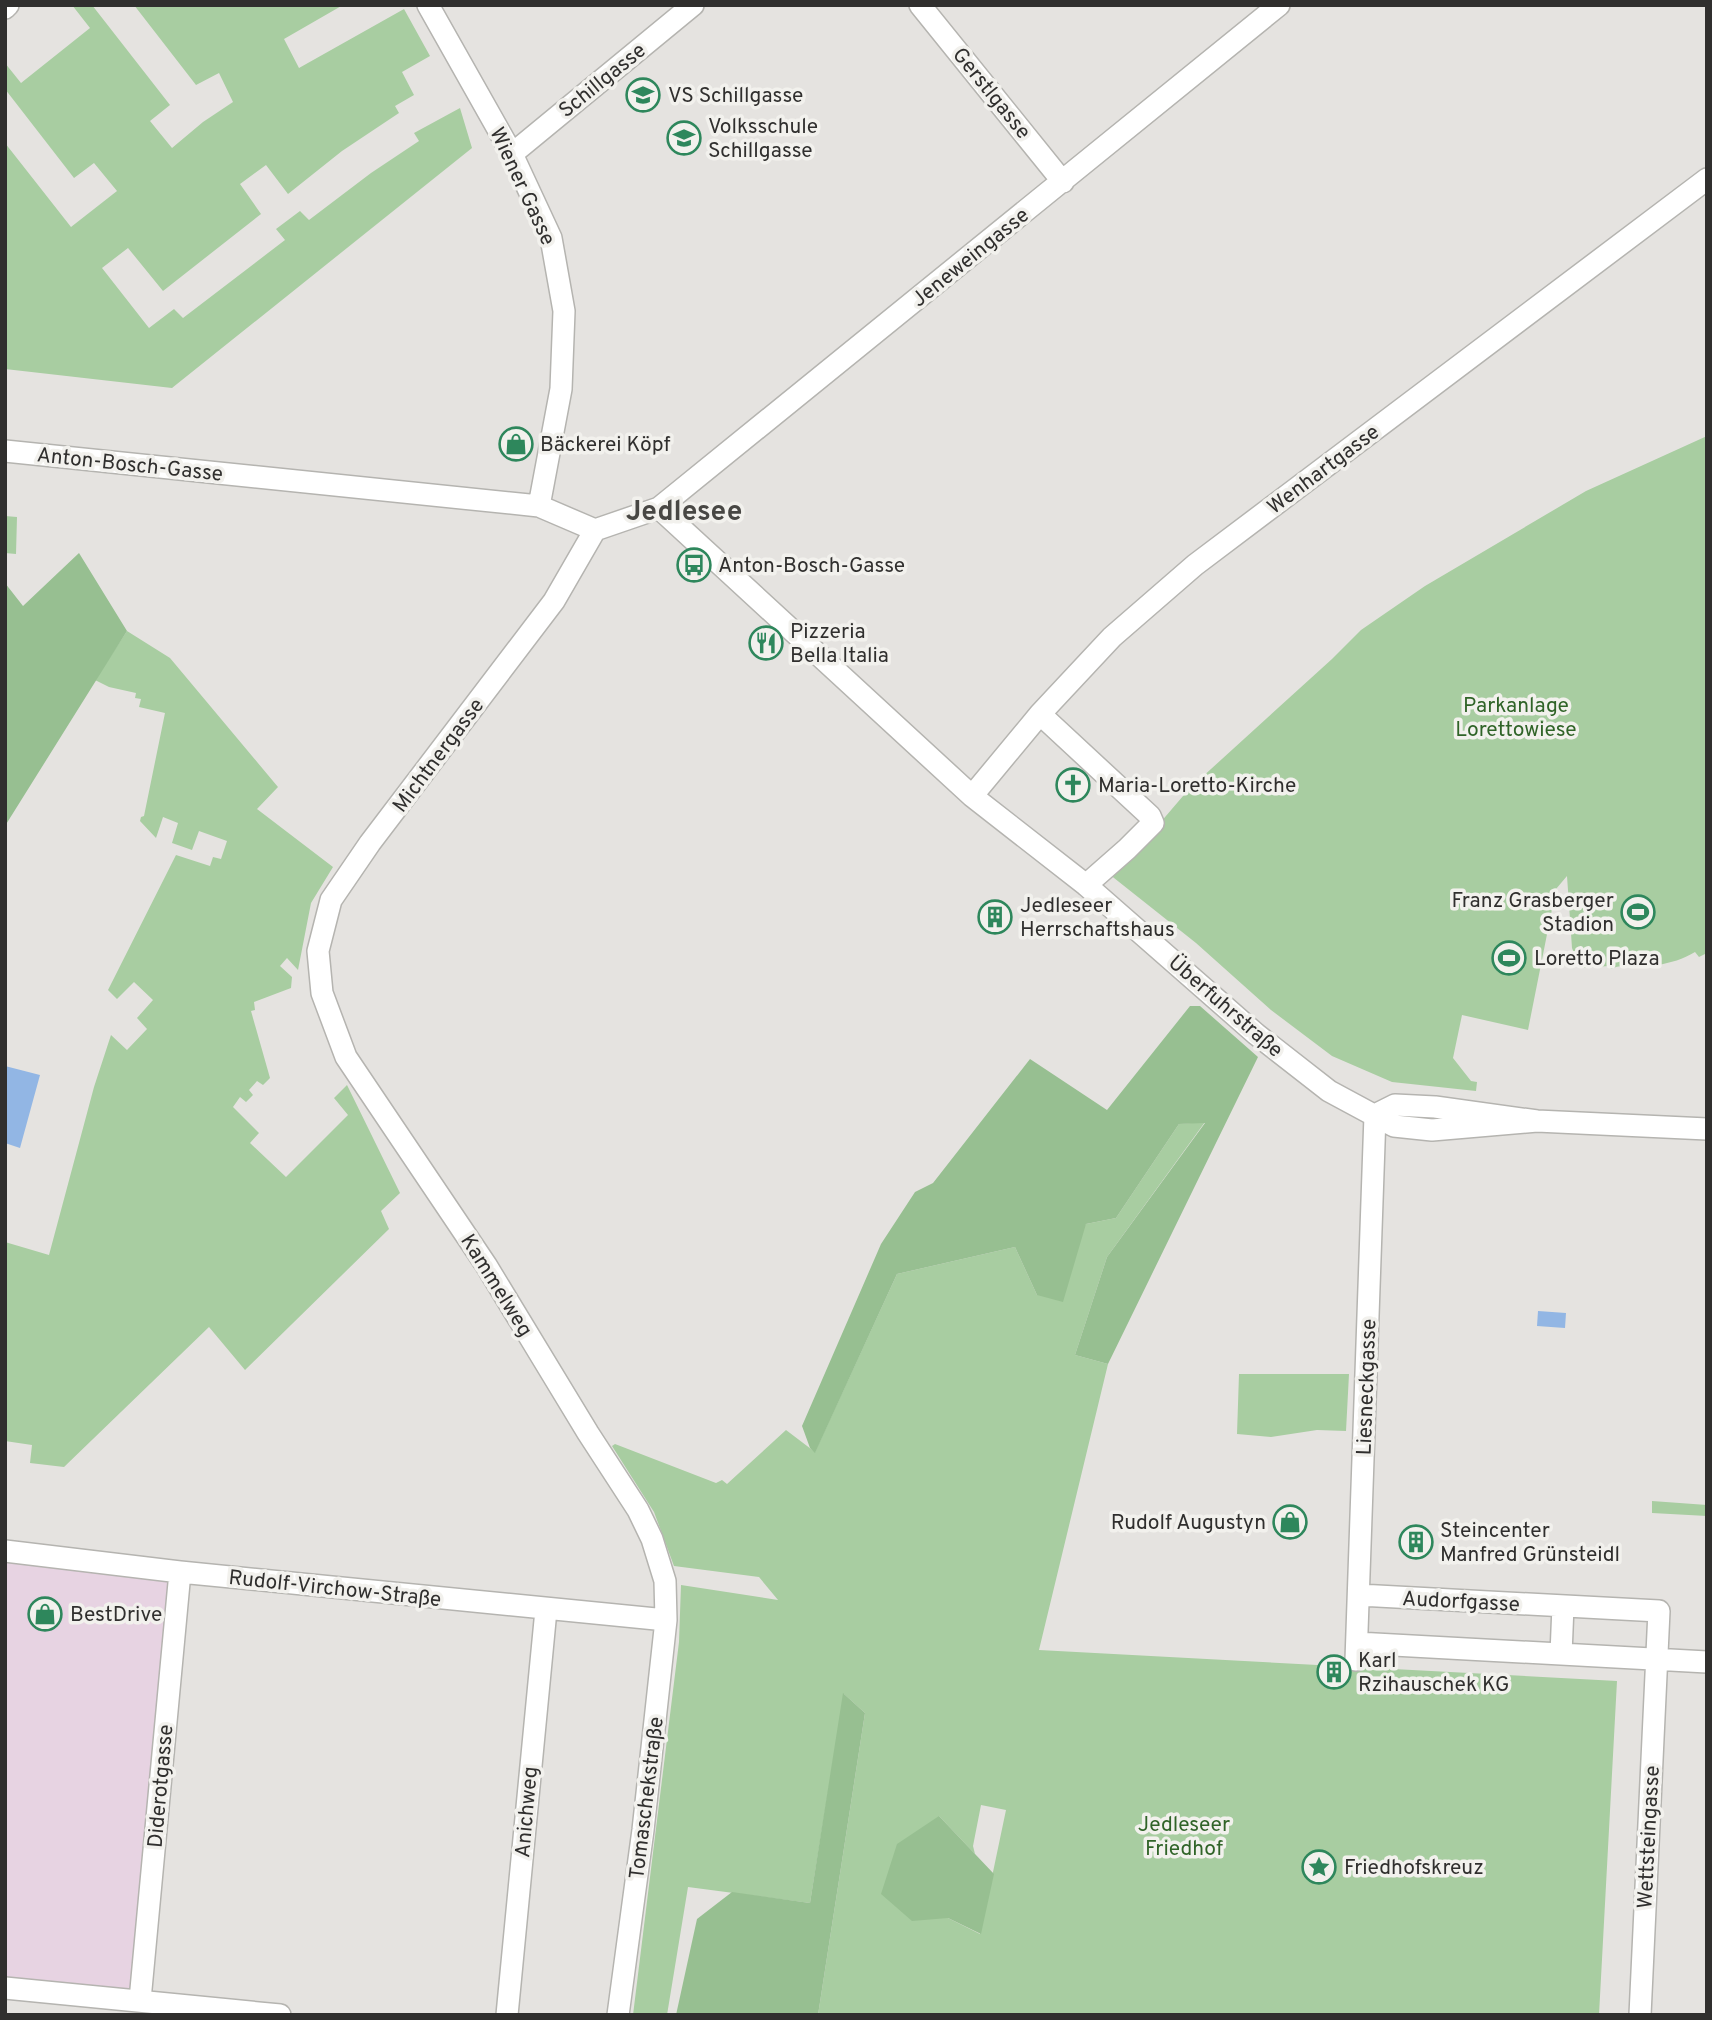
<svg xmlns="http://www.w3.org/2000/svg" width="1712" height="2020" font-family="Overpass,sans-serif">
<rect width="100%" height="100%" fill="#e5e3e0"/>
<path fill="#e7d3e2" d="M5,1556L178,1583L134,1996L5,1987Z"/>
<path fill="#a8cda1" fill-rule="evenodd" d="M72,5H92L170,105L150,121L172,148L203,122L233,102L219,73L196,85L134,5H343L284,39L299,68L404,9L430,56L402,72L414,95L395,106L399,113L342,151L288,194L266,165L240,184L261,214L163,291L128,248L102,268L149,328L174,309L183,318L285,240L276,229L300,211L309,220L371,173L419,141L414,133L460,108L472,148L172,388L5,369V143L71,227L117,191L94,163L74,178L5,89V63L21,83L90,28Z
M1707,436V953L1699,957L1695,952C1683,959 1671,963 1657,965C1642,966 1625,963 1611,969L1609,966L1580,968L1572,948L1567,876L1556,889L1528,1030L1462,1015L1453,1058L1471,1081L1477,1082L1476,1091L1392,1082L1332,1056L1271,1010L1196,943L1109,874L1154,830L1189,789L1332,659L1361,630L1425,586L1586,491Z
M5,516L17,517L16,554L5,553Z
M127,631L170,658L278,787L257,809L333,867L311,903L298,970L287,958L280,966L292,977L291,988L254,1002L255,1010L251,1011L270,1078L263,1085L257,1081L249,1090L253,1095L246,1102L240,1097L233,1107L259,1133L250,1143L286,1177L348,1115L334,1098L347,1085L400,1193L381,1211L389,1229L245,1370L209,1327L64,1467L30,1463L32,1445L5,1441V1242L49,1255L94,1087L111,1035L127,1050L147,1029L137,1018L153,1000L134,982L117,999L108,990L176,855L210,866L213,857L221,859L227,841L199,831L192,850L172,843L178,823L163,817L156,838L140,821L141,817L144,816L165,713L139,707L141,699L135,698L136,693L109,687L95,680Z
M1205,1122L1107,1257L1075,1355L1108,1364L1039,1650L1617,1681L1599,2015H818L865,1713L844,1694L810,1903L688,1887L667,2015H633L679,1642L681,1585L778,1600L759,1577L674,1566L654,1512L612,1446L615,1444L716,1483L722,1480L727,1484L786,1430L815,1452L897,1274L1015,1247L1037,1295L1086,1224L1116,1218L1179,1124ZM981,1805L1006,1810L980,1934L948,1918L939,1816L975,1854L973,1846Z
M1239,1374H1349L1346,1431L1317,1430L1271,1437L1237,1434Z
M1652,1501L1707,1505V1516L1652,1513Z"/>
<path fill="#97bf91" d="M79,553L127,631L5,826V583L23,606Z
M1190,1006H1200L1258,1057L1108,1364L1075,1355L1107,1257L1205,1123L1179,1124L1116,1218L1086,1224L1063,1302L1037,1295L1015,1247L897,1274L815,1453L810,1448L802,1426L881,1244L915,1192L933,1183L1030,1059L1107,1110Z
M843,1693L865,1713L818,2015H676L697,1919L732,1892L810,1903Z
M939,1816L994,1874L981,1934L948,1918L912,1921L881,1894L897,1844Z"/>
<path fill="#92b6e4" d="M5,1066L40,1075L20,1148L5,1143Z
M1538,1311L1566,1313L1565,1328L1537,1326Z"/>
<g fill="none" stroke-linecap="round" stroke-linejoin="round">
<defs>
<path id="minor" d="M428,5L512,154L551,238L564,311L561,389L539,506
M920,5L1063,182
M5,8L8,5
M512,154L693,5
M5,451L539,506L595,530L659,508L1279,5
M659,508L972,796L1086,885L1256,1034L1329,1091L1394,1126L1432,1130L1537,1121
M595,530L554,601L370,843L331,900L318,951L322,993L346,1057L486,1265L588,1433L638,1510L652,1539L665,1581L666,1620L643,1830L618,2015
M1040,714L1150,816L1153,823L1127,849L1086,885
M972,796L1040,714L1112,637L1195,565L1707,179
M1375,1115L1395,1105L1435,1107L1537,1121L1707,1129
M5,1551L180,1572L666,1620
M1359,1595L1659,1611L1640,2015
M1357,1643L1707,1662
M1561,1654L1563,1606
M1356,1660L1375,1115
M5,1988L280,2015
M140,2000L180,1572
M507,2015L546,1610"/>
</defs>
<use href="#minor" stroke="#b5b4b0" stroke-width="24"/>
<use href="#minor" stroke="#fff" stroke-width="21"/>
</g>
<defs>
<symbol id="school-ring" viewBox="-11 -11 22 22"><circle r="9.5" fill="#f2f1ed" stroke="#2e875c" stroke-width="1.5"/><path d="M0-5L7-2L0 1L-7-2ZM-4 1L0 2.5L4 1V4Q0 6-4 4Z" fill="#2e875c"/></symbol>
<symbol id="shop-ring" viewBox="-11 -11 22 22"><circle r="9.5" fill="#f2f1ed" stroke="#2e875c" stroke-width="1.5"/><path d="M-5-2.5h2.3a2.7 3.5 0 0 1 5.4 0H5L5.5 6h-11ZM-1.5-2.5h3a1.5 2.3 0 0 0-3 0Z" fill="#2e875c"/></symbol>
<symbol id="bus-ring" viewBox="-11 -11 22 22"><circle r="9.5" fill="#f2f1ed" stroke="#2e875c" stroke-width="1.5"/><path d="M-5-6H5V4H4V6H2V4H-2V6H-4V4H-5ZM-3.5-4V0h7V-4ZM-3.5 1.2v1.5H-2V1.2ZM2 1.2v1.5H3.5V1.2Z" fill="#2e875c"/></symbol>
<symbol id="restaurant-ring" viewBox="-11 -11 22 22"><circle r="9.5" fill="#f2f1ed" stroke="#2e875c" stroke-width="1.5"/><path d="M-5-6h1v4h1v-4h1v4h1v-4h1v5L-1.5 .5V6h-2V.5L-5-1ZM5-6V6H3V1.5H1.5Q1.5-4 5-6Z" fill="#2e875c"/></symbol>
<symbol id="church-ring" viewBox="-11 -11 22 22"><circle r="9.5" fill="#f2f1ed" stroke="#2e875c" stroke-width="1.5"/><path d="M-1.2-6h2.4v3.5h3.3v2.4h-3.3V6h-2.4V-.1h-3.3v-2.4h3.3Z" fill="#2e875c"/></symbol>
<symbol id="stadium-ring" viewBox="-11 -11 22 22"><circle r="9.5" fill="#f2f1ed" stroke="#2e875c" stroke-width="1.5"/><path d="M0-5a6.5 5 0 1 0 0 10a6.5 5 0 1 0 0-10ZM-3.5-1.8h7v3.6h-7Z" fill="#2e875c"/></symbol>
<symbol id="building-ring" viewBox="-11 -11 22 22"><circle r="9.5" fill="#f2f1ed" stroke="#2e875c" stroke-width="1.5"/><path d="M-4-6H4V6H1V3H-1V6H-4ZM-2.5-4.3h1.7v1.8h-1.7ZM.8-4.3h1.7v1.8H.8ZM-2.5-1h1.7V.8h-1.7ZM.8-1h1.7V.8H.8Z" fill="#2e875c"/></symbol>
<symbol id="sight-ring" viewBox="-11 -11 22 22"><circle r="9.5" fill="#f2f1ed" stroke="#2e875c" stroke-width="1.5"/><path d="M0-6L1.8-2.2L6-1.7L2.9 1.2L3.7 5.4L0 3.3L-3.7 5.4L-2.9 1.2L-6-1.7L-1.8-2.2Z" fill="#2e875c"/></symbol>
</defs>
<g fill-rule="evenodd">
<use href="#school-ring" x="624" y="76" width="38" height="38"/>
<use href="#school-ring" x="665" y="119" width="38" height="38"/>
<use href="#shop-ring" x="497" y="425" width="38" height="38"/>
<use href="#bus-ring" x="675" y="546" width="38" height="38"/>
<use href="#restaurant-ring" x="747" y="624" width="38" height="38"/>
<use href="#church-ring" x="1054" y="766" width="38" height="38"/>
<use href="#stadium-ring" x="1619" y="893" width="38" height="38"/>
<use href="#building-ring" x="976" y="898" width="38" height="38"/>
<use href="#stadium-ring" x="1490" y="939" width="38" height="38"/>
<use href="#shop-ring" x="1271" y="1503" width="38" height="38"/>
<use href="#building-ring" x="1397" y="1523" width="38" height="38"/>
<use href="#shop-ring" x="26" y="1595" width="38" height="38"/>
<use href="#building-ring" x="1315" y="1653" width="38" height="38"/>
<use href="#sight-ring" x="1300" y="1848" width="38" height="38"/>
</g>
<g text-anchor="middle" stroke-width="7" stroke-linejoin="round" paint-order="stroke">
<g font-size="21" fill="#302f2e" stroke="#f2f1ed">
<text transform="translate(602 80) rotate(-39)" y="7">Schillgasse</text>
<text transform="translate(992 93) rotate(51)" y="7">Gerstlgasse</text>
<text transform="translate(523 186) rotate(65)" y="7">Wiener Gasse</text>
<text transform="translate(970 257) rotate(-39)" y="7">Jeneweingasse</text>
<text transform="translate(130 464) rotate(6)" y="7">Anton-Bosch-Gasse</text>
<text transform="translate(1323 469) rotate(-37)" y="7">Wenhartgasse</text>
<text transform="translate(438 755) rotate(-53)" y="7">Michtnergasse</text>
<text transform="translate(1226 1006) rotate(41)" y="7">Überfuhrstraße</text>
<text transform="translate(497 1285) rotate(58)" y="7">Kammelweg</text>
<text transform="translate(1366 1387) rotate(-88)" y="7">Liesneckgasse</text>
<text transform="translate(335 1588) rotate(6)" y="7">Rudolf-Virchow-Straße</text>
<text transform="translate(1461 1601) rotate(3)" y="7">Audorfgasse</text>
<text transform="translate(160 1786) rotate(-85)" y="7">Diderotgasse</text>
<text transform="translate(646 1798) rotate(-83)" y="7">Tomaschekstraße</text>
<text transform="translate(526 1812) rotate(-85)" y="7">Anichweg</text>
<text transform="translate(1648 1837) rotate(-87)" y="7">Wettsteingasse</text>
</g>
<g font-size="21" fill="#302f2e" stroke="#f2f1ed" text-anchor="start">
<text x="668" y="102">VS Schillgasse</text>
<text x="708" y="133">Volksschule<tspan x="708" dy="24">Schillgasse</tspan></text>
<text x="540" y="451">Bäckerei Köpf</text>
<text x="718" y="572">Anton-Bosch-Gasse</text>
<text x="790" y="638">Pizzeria<tspan x="790" dy="24">Bella Italia</tspan></text>
<text x="1098" y="792">Maria-Loretto-Kirche</text>
<text x="1614" y="907" text-anchor="end">Franz Grasberger<tspan x="1614" dy="24">Stadion</tspan></text>
<text x="1020" y="912">Jedleseer<tspan x="1020" dy="24">Herrschaftshaus</tspan></text>
<text x="1534" y="965">Loretto Plaza</text>
<text x="1266" y="1529" text-anchor="end">Rudolf Augustyn</text>
<text x="1440" y="1537">Steincenter<tspan x="1440" dy="24">Manfred Grünsteidl</tspan></text>
<text x="70" y="1621">BestDrive</text>
<text x="1358" y="1667">Karl<tspan x="1358" dy="24">Rzihauschek KG</tspan></text>
<text x="1344" y="1874">Friedhofskreuz</text>
</g>
<g font-size="21" fill="#306428" stroke="#f2f1ed">
<text x="1516" y="712">Parkanlage<tspan x="1516" dy="24">Lorettowiese</tspan></text>
<text x="1184" y="1831">Jedleseer<tspan x="1184" dy="24">Friedhof</tspan></text>
</g>
<g font-size="28" font-weight="bold" fill="#484744" stroke="#f2f1ed">
<text x="684" y="520">Jedlesee</text>
</g>
</g>
<rect width="1712" height="2020" fill="none" stroke="#302f2e" stroke-width="14"/>
</svg>
